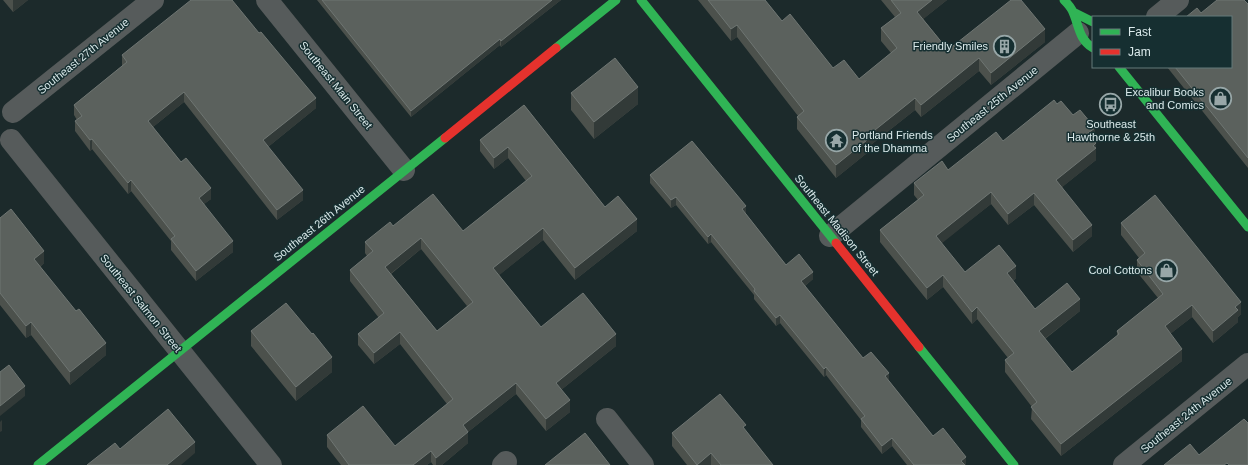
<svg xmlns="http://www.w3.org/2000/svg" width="1248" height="465" font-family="Helvetica,sans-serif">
<rect width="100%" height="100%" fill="#1c2a2b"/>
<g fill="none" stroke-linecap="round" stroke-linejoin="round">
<path stroke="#565b5b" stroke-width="22" d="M267,0L404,170
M1157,17L1178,0
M13,112L153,0
M11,140L271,465
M830,236L1078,33
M607,419L643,465
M503,465L506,462
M1124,465L1248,364"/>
<path stroke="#30b455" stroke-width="9" d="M641,0L836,243
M1064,0C1067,3 1070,6 1072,10C1079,24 1078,39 1093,48
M1073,12L1093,22
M556,48L616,0
M1119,67L1248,227
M919,347L1014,465
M38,465L445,138"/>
<path stroke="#e5322d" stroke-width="9" d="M445,138L556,48
M836,243L919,347"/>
</g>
<path fill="#4c514c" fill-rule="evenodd" d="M3,0H28L13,12Z
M317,0H561L501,47L500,45L411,117Z
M698,0H765L782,21L833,68L859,79L891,53L881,41V28L895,17L881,0H947L923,19L948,50L1045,42L991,85L979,71L921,117L915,110L872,144V149L836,178L797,129V117L798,116L737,37L731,41Z
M1248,4V168L1167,67H1231L1201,13Z
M122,55L316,108L268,147L303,200L277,220L184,102L153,127L211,199L204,204L233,252L196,281L171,250V241L131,191L128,194L92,149L90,151L75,131V121L77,120L74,115V105L122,66Z
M571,93L638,104L594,139L571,110Z
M1057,104L1073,115L1095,140H1094L1096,155V160L1062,187L1092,236L1073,252L1034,205L1008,225L991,204L941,243L965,272L1016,278L1013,281L1035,309L1080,311L1045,339L1072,372L1117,336V331L1158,298L1137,272V260L1139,258L1121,235V223L1241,314L1238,317V322L1213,343L1192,317L1170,334L1182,361L1061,456L1031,419L1032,407L1005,372V360L1008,358L977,319L972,324L943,287L927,300L880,242V230L918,200L914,195V183L948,170L1003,141Z
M524,105L605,207L637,231L575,280L543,240L499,275L541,327L616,346L561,390L570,412L546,431L516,394L468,432V443L442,465H433L431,462L427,465H341L327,447V435L395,446L447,404L400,344L374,364L358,345V334L379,318L350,281V270L367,256L365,253V242L393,226L463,231L526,181L508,158L494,169L480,151V140ZM421,249L467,306L437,331L391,274Z
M650,175L746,214L786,265L813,279L805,286L863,358L889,381L933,436L966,465H907L892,446L882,454L861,427V420L826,375L824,377L780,323L776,326L754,299V295L711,242L708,244L676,205L671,208L650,183Z
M0,218L44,263L40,267L106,355L70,385L31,335L26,338L0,305Z
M251,331L312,334L332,372L296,401L251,346Z
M746,431L773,465H687L672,446V433Z"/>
<path fill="#323a38" d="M13,0H28L13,12Z
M552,0H561L501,47V41Z
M932,0H947L917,24V12Z
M737,25V37L731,41V29Z
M1045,29V42L991,85V73Z
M500,39V45L411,117V111Z
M979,58V71L921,117V105Z
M638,87V104L594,139V122Z
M184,92V102L148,131V121Z
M316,98V108L263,151V140Z
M915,98V110L872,144V149L836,178V165L870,134Z
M1095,128V140L1088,145V133Z
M92,139V149L90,151V140Z
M1096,143V160L1056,192V180Z
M508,147V158L494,169V158Z
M131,180V191L128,194V183Z
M211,188V199L199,208V198Z
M303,190V200L277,220V210Z
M991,192V204L936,248V236Z
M1034,193V205L1008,225V214Z
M676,197V205L671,208V200Z
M746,206V214L742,217V209Z
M637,219V231L575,280V268Z
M1092,225V236L1073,252V240Z
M543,228V240L493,280V268Z
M711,234V242L708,244V237Z
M421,238V249L385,278V267Z
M233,241V252L196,281V271Z
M44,251V263L34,271V259Z
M1016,266V278L1007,285V273Z
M813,272V279L801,289V281Z
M943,275V287L927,300V288Z
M1080,299V311L1039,343V331Z
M1241,302V314L1238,317V322L1213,343V331L1235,307Z
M1192,305V317L1165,338V326Z
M977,307V319L972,324V312Z
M780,315V323L776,326V318Z
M31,322V335L26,338V326Z
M400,332V344L374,364V353Z
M616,334V346L556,394V383Z
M106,343V355L70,385V372Z
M1182,349V361L1061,456V444Z
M332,357V372L296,401V387Z
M826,367V375L824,377V369Z
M889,373V381L885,376Z
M516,383V394L468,432V443L442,465H436V458L463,425Z
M25,386V396L0,416V406Z
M570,400V412L546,431V419Z
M2,420V431L0,432V422Z
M892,438V446L882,454V446Z
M195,442V453L181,465H167Z
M431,451V462L427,465H413Z
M711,453V465H697Z
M966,457V465H961V461Z"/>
<path fill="#5b615d" stroke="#6f7673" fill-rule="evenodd" d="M191,0H232L259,33L261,32L316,98L263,140L303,190L277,210L184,92L148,121L181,162L186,158L211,188L199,198L233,241L196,271L171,239L175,236L131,180L128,183L92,139L90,140L75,121L82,116L74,105L127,62L122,55Z
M322,0H552L501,41L500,39L411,111Z
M708,0H765L782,21L790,14L833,68L844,60L859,79L897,48L881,28L901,13L891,0H932L917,12L948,50L1011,0H1021L1045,29L991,73L979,58L921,105L915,98L870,134L872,136L836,165L797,117L804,111L737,25L731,29Z
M1217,0H1244L1248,4V158L1175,67H1231V17H1186L1197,8L1201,13Z
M615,58L638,87L594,122L571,93Z
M1054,100L1057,104L1061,101L1073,115L1080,110L1095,128L1088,133L1096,143L1093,146L1096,148L1056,180L1092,225L1073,240L1034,193L1008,214L991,192L936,236L965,272L999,245L1016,266L1007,273L1035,309L1067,283L1080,299L1039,331L1072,372L1119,334L1117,331L1163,294L1137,260L1145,253L1121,223L1155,195L1241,302L1235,307L1238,310L1213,331L1192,305L1165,326L1182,349L1061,444L1031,407L1037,402L1005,360L1014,353L977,307L972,312L943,275L927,288L880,230L924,195L914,183L942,161L948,170L996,132L1003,141Z
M524,105L605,207L618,196L637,219L575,268L543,228L493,268L541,327L583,293L616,334L556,383L570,400L546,419L516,383L463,425L468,432L436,458L431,451L413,465H349L327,435L363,406L395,446L453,399L400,332L374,353L358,334L384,313L350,270L373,251L365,242L390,222L393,226L433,194L463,231L532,176L508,147L494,158L480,140ZM421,238L473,302L437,331L385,267Z
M692,141L746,206L742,209L786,265L799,254L813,272L801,281L863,358L871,352L889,373L885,376L933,436L943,428L966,457L961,461L965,465H914L892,438L882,446L861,419L865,416L826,367L824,369L780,315L776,318L754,291L755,289L711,234L708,237L676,197L671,200L650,175Z
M11,209L44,251L34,259L76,311L79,309L106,343L70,372L31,322L26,326L0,293V218Z
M286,303L312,334L313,333L332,357L296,387L251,331Z
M9,365L25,386L0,406V372Z
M720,394L746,425L743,427L773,465H721L711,453L697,465L672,433Z
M168,409L195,442L167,465H87L115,443L120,449Z
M1244,419L1248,423V465H1229L1227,463L1224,465H1164L1190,444L1199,455Z
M585,433L610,465H545Z"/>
<defs>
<symbol id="building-ring" viewBox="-11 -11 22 22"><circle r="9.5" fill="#162f31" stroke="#98a7a8" stroke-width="1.5"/><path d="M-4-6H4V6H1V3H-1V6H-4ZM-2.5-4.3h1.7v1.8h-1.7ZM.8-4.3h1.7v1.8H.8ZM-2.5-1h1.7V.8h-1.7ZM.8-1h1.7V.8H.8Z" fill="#98a7a8"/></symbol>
<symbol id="shop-ring" viewBox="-11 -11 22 22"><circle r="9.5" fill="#162f31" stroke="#98a7a8" stroke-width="1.5"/><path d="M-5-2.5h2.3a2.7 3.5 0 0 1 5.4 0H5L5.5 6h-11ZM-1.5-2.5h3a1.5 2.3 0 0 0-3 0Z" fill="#98a7a8"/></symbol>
<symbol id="bus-ring" viewBox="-11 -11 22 22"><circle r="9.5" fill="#162f31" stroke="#98a7a8" stroke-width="1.5"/><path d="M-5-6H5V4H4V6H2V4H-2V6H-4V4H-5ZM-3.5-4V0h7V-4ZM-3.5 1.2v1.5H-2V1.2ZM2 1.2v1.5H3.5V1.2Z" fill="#98a7a8"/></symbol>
<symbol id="temple-ring" viewBox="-11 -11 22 22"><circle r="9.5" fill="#162f31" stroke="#98a7a8" stroke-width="1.5"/><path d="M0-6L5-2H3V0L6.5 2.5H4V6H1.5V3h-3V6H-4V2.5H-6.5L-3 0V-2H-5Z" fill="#98a7a8"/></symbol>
</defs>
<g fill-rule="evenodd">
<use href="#building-ring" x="992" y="34" width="25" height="25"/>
<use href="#shop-ring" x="1208" y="86" width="25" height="25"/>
<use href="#bus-ring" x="1098" y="92" width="25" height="25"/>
<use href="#temple-ring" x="824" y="128" width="25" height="25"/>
<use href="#shop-ring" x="1154" y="258" width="25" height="25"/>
</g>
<g text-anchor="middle" stroke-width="3" stroke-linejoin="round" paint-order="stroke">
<g font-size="11" fill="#dbeaeb" stroke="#162f31" text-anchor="end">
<text x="988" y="50">Friendly Smiles</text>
<text x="1204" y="96">Excalibur Books<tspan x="1204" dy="13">and Comics</tspan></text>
<text x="1111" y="128" text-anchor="middle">Southeast<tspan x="1111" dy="13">Hawthorne &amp; 25th</tspan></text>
<text x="852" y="139" text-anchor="start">Portland Friends<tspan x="852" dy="13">of the Dhamma</tspan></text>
<text x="1152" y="274">Cool Cottons</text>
</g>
<g font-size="11" fill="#dbeaeb" stroke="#162f31">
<text transform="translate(83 56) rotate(-39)" y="4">Southeast 27th Avenue</text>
<text transform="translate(336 85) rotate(51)" y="4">Southeast Main Street</text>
<text transform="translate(992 104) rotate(-39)" y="4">Southeast 25th Avenue</text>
<text transform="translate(319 223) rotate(-39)" y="4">Southeast 26th Avenue</text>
<text transform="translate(837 225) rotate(51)" y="4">Southeast Madison Street</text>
<text transform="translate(141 303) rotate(51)" y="4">Southeast Salmon Street</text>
<text transform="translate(1186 415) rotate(-39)" y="4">Southeast 24th Avenue</text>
</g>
</g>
<rect x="1092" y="16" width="140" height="52" fill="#162f31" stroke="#657a7b"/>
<rect x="1100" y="29" width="20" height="6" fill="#30b455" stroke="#657a7b"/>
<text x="1128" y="36" font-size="12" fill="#dbeaeb">Fast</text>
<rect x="1100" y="49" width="20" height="6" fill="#e5322d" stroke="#657a7b"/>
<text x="1128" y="56" font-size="12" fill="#dbeaeb">Jam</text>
</svg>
